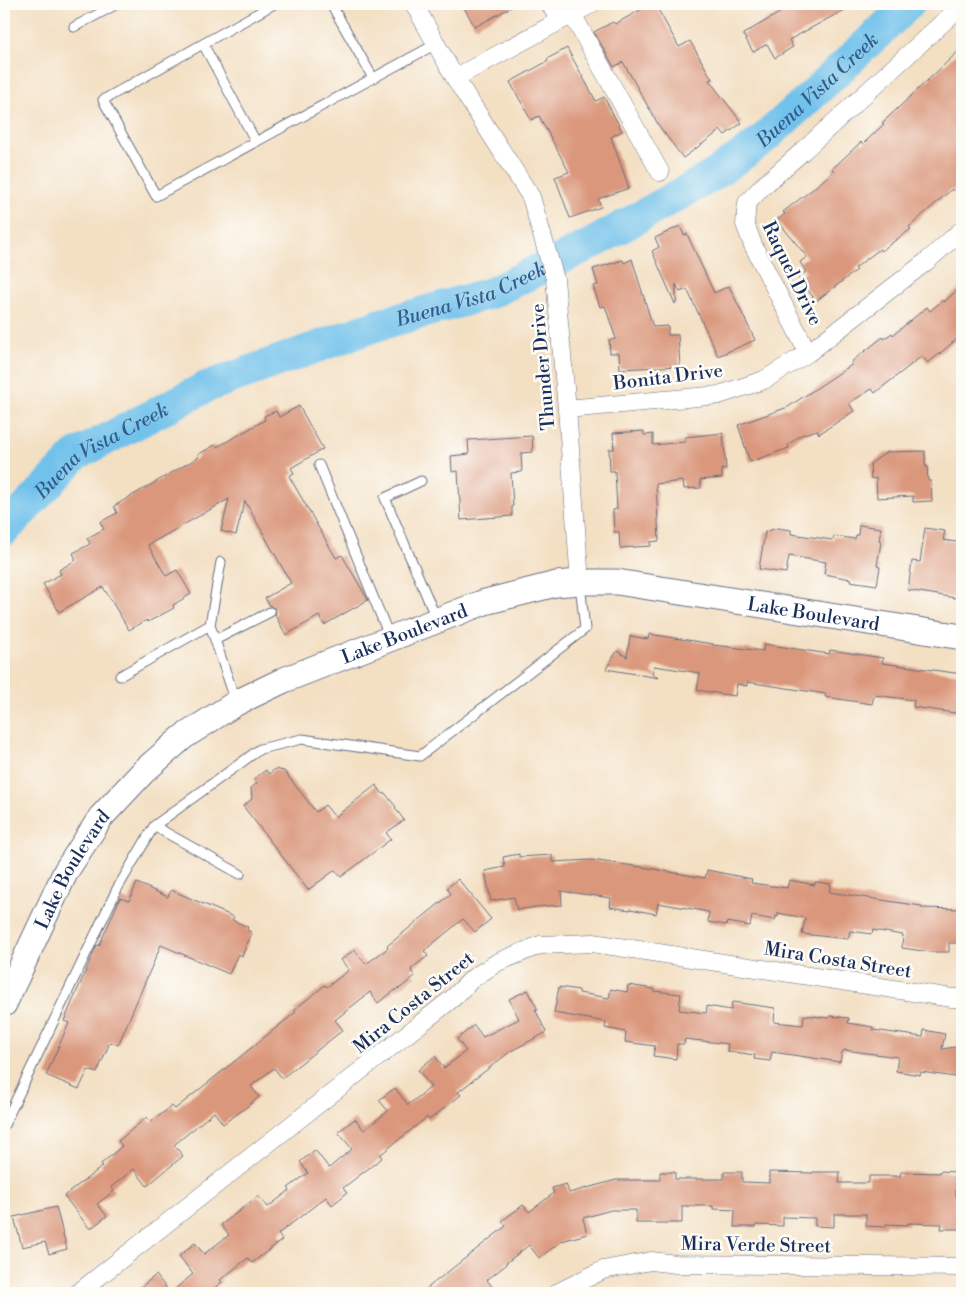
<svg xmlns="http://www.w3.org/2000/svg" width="966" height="1297" font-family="'Libre Bodoni',serif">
<rect width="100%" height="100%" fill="#fdfcf7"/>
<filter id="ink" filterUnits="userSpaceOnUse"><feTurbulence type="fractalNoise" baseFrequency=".02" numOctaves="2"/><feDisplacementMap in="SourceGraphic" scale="10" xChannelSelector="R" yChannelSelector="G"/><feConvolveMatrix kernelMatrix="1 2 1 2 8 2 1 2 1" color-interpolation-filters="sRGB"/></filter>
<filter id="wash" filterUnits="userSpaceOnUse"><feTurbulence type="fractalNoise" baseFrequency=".0096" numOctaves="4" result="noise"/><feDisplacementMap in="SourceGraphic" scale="20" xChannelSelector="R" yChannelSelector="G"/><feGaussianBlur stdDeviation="1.12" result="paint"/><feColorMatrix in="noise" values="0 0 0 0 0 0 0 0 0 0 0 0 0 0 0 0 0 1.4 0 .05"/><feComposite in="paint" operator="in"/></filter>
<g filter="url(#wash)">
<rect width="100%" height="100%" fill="#f3dfc2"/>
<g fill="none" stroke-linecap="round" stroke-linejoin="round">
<path stroke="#6fc1eb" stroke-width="32" id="s1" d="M4,531L76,455L206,387L378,325L491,293L595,242L712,176L759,143L809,98L909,4"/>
</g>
<g id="blocks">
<path fill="#da977c" d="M462,4H517L475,27Z
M651,4H655L679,47L690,41L712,79L709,80L742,123L725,135L721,130L683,158L659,126L623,62L614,67L594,32L613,22L615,24Z
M795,4H855L789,40L793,47L775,58L767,44L753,52L743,34Z
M567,48L596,101L604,97L622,131L611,137L629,188L598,199L601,207L570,218L555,177L569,172L539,116L531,120L510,82L548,61L547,59Z
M962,48V183L953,191L952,189L909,227L911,229L881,251L880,249L855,268L857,270L816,301L798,277L806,272L800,262L807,257L777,220L785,214L783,212L814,188L834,171L832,169L861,142L863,144L884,124L882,123Z
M680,226L684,235L687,234L714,293L729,286L755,340L718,356L687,289L680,292L676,284V303L675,304L652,251L659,247L655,238Z
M632,259L653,327L668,326V335H678L680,366L620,369L619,353H610L609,340L616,339L605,306L600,307L593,286L598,285L593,269L623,260L624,263Z
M962,286V335L928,363L922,356L875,393L872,389L849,403L854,411L819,434L817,430L801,435L788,445L789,448L750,462L738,425L788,407L853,364L851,362L883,337L884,339L892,333L893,335L927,307L930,311L943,300L944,302Z
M299,406L323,449L291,468L294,473L289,476L336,558L342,555L368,600L324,625L319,616L286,635L275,615L276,612L275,609L270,606L265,598L291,583L245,501L236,535L221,531L229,499L148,545L166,576L177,570L191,594L173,605L174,608L148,622L147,620L129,630L103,587L59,612L43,584L61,574L59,570L76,560L73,553L90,544L87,538L104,529L100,522L117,513L114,506L199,457L197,455L215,445L217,447L265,420L264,416L276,411L279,417Z
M644,431V435L653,434V445L685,442V437L723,433L726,469H722V478L700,480L701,488L684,489L683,481L656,484L659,541L650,542L651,546L620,548L619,532H614L613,510L617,509L615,471H610L609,449H614L613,433Z
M532,436L533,452L521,453L522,472L511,473L513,506H512V516L461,520L458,471L452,472L451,456L469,454L468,440Z
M925,451V466H927L928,481H931L932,501L913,502V496L877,498L876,478L871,479L870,464L887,452Z
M859,525L881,528L879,541L881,542L877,566L880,567L877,585L850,581L851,579L824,574L826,562L789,556L786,573L759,569L765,532L777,528L791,530V534L833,540L834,536L855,539L856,535H858Z
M925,528L945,531L943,540L962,543L956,578L962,579V599L908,590L912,561L920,562Z
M649,634L713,644V645L763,651L764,644L829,654L830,650L883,658L882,663L962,674V714L913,707L914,700L874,695L872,704L825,697L826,694L747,682V686L737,684L735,696L697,690L700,673L654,666L652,674L659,678L606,669L617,651L627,657L630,636L648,639Z
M275,769L284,771L316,812L325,805L335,817L376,785L383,794L385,793L396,807L395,808L404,820L386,833L391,839L341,877L335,870L308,890L243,806L252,799L251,788L257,783L254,779L266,770L269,774Z
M519,854V857L552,855V862L591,860L642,867L705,878L707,870L752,879L751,883L787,888L789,880L815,885V882H817L831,884L829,892L921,906V908L962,909V943H949V952H930L902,948L903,935L873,930L872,934L850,931L848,939L802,934L805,918L778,913V917L776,916L775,920L752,916L750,926L727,922L726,925L708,922L709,912L658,903L656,914L630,909V910L610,907L611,898L561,891L562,905L536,907L517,910L514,897L491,901L485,871L505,867L503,857Z
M458,879L491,919L475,932L463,919L424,951L428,956L411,969L412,971H411L415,976L399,989L398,988L378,1003L370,992L335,1020L343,1030L282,1078L274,1068L251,1086L259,1097L244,1109L223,1124L214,1112L174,1145L183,1156L147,1186L134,1169L111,1187L114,1191L97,1204L107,1216L90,1229L64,1196L103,1166L101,1164L122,1146L118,1141L147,1117L151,1122L172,1106L175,1109L296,1012L294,1010L325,985L327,987L349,970L341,960L354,950L366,964L388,948L387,946L451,894L447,888Z
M137,883L168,897L171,890L234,917L232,920L248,927L247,930L252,933L242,956L238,954L229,974L161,945L118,1045L110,1042L97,1073L88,1070L79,1089L46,1075L69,1023L64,1021L97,945L99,946L120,898L129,901Z
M628,985L654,989V991L681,994L679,1010L706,1013L707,1006L731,1010L732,1002L775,1008L774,1022L803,1025L804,1015L829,1018L830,1016L849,1018L848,1023L873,1027V1030L923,1037L924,1030L945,1034L942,1049L962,1046V1078L921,1072L920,1075L896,1071L898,1057L844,1050L843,1052H842L840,1062L772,1052L770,1061L754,1059L755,1055L727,1051L728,1044L685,1039L684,1044H677L676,1059L653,1056L655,1046L625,1042L626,1032L605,1028L606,1022L554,1013L559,987L579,990V993L609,998L611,989L627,992Z
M528,990L538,1010L535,1009L546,1032L545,1033L511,1051L458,1092L461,1095L429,1120L427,1117L380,1155L382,1158L343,1188L347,1193L332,1205L326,1197L278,1234L282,1240L252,1263L248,1258L220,1280L222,1282L208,1293H133L156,1275L170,1293L193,1274L179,1256L195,1243L204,1254L229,1235L221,1225L258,1196L268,1207L290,1190L288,1188L308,1173L300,1162L315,1150L329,1168L352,1149L338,1132L355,1119L364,1130L388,1111L379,1100L395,1088L408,1105L431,1087L418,1070L435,1056L444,1068L466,1051L457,1039L474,1025L483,1037L519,1019L509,999Z
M940,1171L956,1172V1196H961V1229H941L942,1224L908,1223V1225L886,1224V1227L866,1226V1214H834V1227L815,1226V1218L783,1217V1226L756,1225V1227H734L735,1210L713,1209V1206H682V1223H636V1210H611L583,1218L587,1234L562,1241L539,1258L529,1245L505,1264L506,1265L487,1280L497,1293H421L506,1226L502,1221L523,1205L529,1212L554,1193L552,1188L566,1184L569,1193L616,1180H660V1172H675V1179H724V1172H742V1182L769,1183V1172L813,1173V1172H840L839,1183H869V1176H900L901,1172L940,1173Z
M56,1207L67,1249L49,1254L45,1242L22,1247L14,1217Z"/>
</g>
</g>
<g filter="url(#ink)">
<use href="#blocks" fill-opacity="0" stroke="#676d81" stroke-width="1"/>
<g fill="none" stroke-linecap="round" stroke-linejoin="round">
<defs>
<path id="service" d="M274,4L103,100L156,196L436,44
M331,4L373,78
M74,27L117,4
M203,44L256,142
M319,465L390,638
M421,481L385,498L436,618
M221,562L210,625L236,702
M215,640L270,612
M120,676L210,625
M154,826L240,874
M4,1125L117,889L154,826L260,749L302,739L420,756L585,629L580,584"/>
<path id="minor" d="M414,4L455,78L531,197L555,279L567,409L580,582
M550,4L560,21
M572,14L660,172
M455,78L591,4
M808,353L753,245L745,224L747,203L762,187L803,151L962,5
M567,409L719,395L764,380L808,353L927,261L962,230
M78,1293L453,998L473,978L498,962L540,945L593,943L952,998H962
M557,1293L603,1270L651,1261L676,1264L962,1267"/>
<g id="secondary">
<path id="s2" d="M4,1004L66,871L101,817L144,771L183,737L236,703L284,680L469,608L485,602L556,584L580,582H617L962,637"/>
</g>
</defs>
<use href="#service" stroke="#676d81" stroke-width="11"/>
<use href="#minor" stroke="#676d81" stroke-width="19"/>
<use href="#secondary" stroke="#676d81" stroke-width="27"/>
<use href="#service" stroke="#fff" stroke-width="9"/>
<use href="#minor" stroke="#fff" stroke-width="18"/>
<use href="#secondary" stroke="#fff" stroke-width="25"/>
</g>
</g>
<g text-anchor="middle" stroke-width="5" stroke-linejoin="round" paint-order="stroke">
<g font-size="19" fill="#1b2f5e" stroke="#fdfcf7">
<text transform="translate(793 273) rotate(64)" y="7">Raquel Drive</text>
<text transform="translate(542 367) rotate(-95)" y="7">Thunder Drive</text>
<text transform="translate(668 376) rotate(-7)" y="7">Bonita Drive</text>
<text dy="7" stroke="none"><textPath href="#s2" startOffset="991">Lake Boulevard</textPath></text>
<text dy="7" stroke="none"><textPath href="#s2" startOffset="571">Lake Boulevard</textPath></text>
<text dy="7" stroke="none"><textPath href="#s2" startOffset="151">Lake Boulevard</textPath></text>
<text transform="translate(838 959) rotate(9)" y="7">Mira Costa Street</text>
<text transform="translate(413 1002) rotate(-39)" y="7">Mira Costa Street</text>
<text transform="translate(756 1244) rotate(1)" y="7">Mira Verde Street</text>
</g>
<g font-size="20" font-style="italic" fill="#345b88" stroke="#fdfcf7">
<text dy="7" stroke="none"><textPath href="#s1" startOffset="938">Buena Vista Creek</textPath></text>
<text dy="7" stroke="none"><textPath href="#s1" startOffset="532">Buena Vista Creek</textPath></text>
<text dy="7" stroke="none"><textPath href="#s1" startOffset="128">Buena Vista Creek</textPath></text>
</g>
</g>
<rect width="966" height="1297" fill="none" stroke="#fdfcf7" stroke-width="20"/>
</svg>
